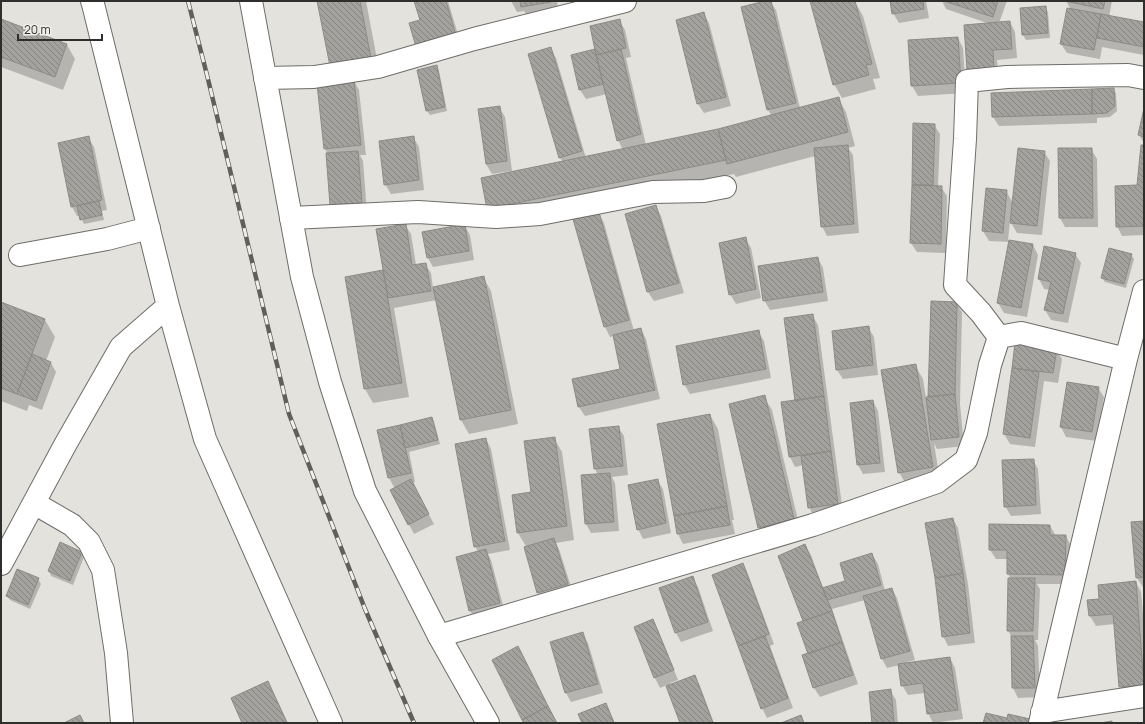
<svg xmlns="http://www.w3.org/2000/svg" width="1145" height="724" font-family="Manrope,sans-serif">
<defs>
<pattern id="building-back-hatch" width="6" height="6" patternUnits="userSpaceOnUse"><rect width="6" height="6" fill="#a4a29e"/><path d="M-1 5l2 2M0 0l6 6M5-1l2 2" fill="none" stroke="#868481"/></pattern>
</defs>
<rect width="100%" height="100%" fill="#e3e2dd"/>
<path fill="#0003" d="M318,1H366L380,75L354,81L359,90L366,155H360L363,161L367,212L336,214L331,204L328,154L325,149L318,85L340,82Z
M415,1H448L462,48L421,20Z
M511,1H557L559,16L530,20L524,11L517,12Z
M770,1L776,10L800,108L838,98L846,112L855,146L848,148L853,155L859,233L827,236L822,226L815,156L736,177L734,174L496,223L488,209L563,162L560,158L550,48L556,58L586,158L623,150L618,140L607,94L586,99L580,90L572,55L596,50L619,20L625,30L631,57L626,58L646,145L718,130L772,116L768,110L742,8Z
M811,1L855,2L863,16L880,78L873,79L876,89L842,98L834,84Z
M891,1H926L929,18L899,23L893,13Z
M942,1H1007L999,23L1010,22L1015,32L1017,58L997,60L999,78L974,80L990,24L946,9Z
M1066,1H1112L1109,17L1144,23V55L1102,47L1100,59L1067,53L1061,44L1071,10Z
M1045,7L1048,12L1050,38L1026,40L1023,35L1021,9Z
M704,14L709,23L731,106L704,113L698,104L677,21Z
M1,20L67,45L75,59L63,90L1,67Z
M958,38L963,48L966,93L918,96L912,86L909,41Z
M437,67L439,71L447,111L430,115L427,111Z
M1114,89L1116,94L1117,111L1110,117L1097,118V123L999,126L993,117Z
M499,107L505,117L512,171L492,174L486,164L479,110Z
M1144,113V143L1139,135Z
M914,124L934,125L940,134L938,186L941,187L947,196L946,253L917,252L911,243Z
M413,137L419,147L424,190L391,194L385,184Z
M88,138L94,147L107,210L102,211L104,220L84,224L80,216H77L72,207Z
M1144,146V235L1122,236L1117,226L1137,186Z
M1091,149L1097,159L1098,227H1065L1060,218Z
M1044,152L1050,161L1042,235L1017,233L1010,221L1008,241L1033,245L1038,255L1027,317L1004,313L998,303L1010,242L989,241L983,231L1006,191L1013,203Z
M656,206L661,216L684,293L654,301L648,292L626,215Z
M598,213L604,223L634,331L641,329L646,339L660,399L585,416L579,407L621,370L614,336L610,337L605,327L575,220Z
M405,225L411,234L416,265L425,264L431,273L433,288L483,277L491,291L518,424L469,434L461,420L437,300L394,308L409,397L373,403L365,389L382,271L385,275Z
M464,225L470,235L474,260L433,267L428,258Z
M745,238L751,248L761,298L736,304L730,294Z
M1075,254L1081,263L1068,323L1051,320L1045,310L1050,290L1044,289L1039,279Z
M1131,255L1134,259L1126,288L1105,282L1102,278Z
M818,258L823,268L828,301L770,310L764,300Z
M1,303L45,320L55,337L46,361L51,363L56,372L42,410L29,405L27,411L1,401Z
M956,303L962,312L960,404L964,446L937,449L934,443L940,481L907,486L899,472L915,365L923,379L926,398H929Z
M812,315L818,325L843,513L814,517L809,507L804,465L795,467L790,457L783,403L796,401Z
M868,327L874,337L878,375L843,379L837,370Z
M758,331L764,341L771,378L690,394L684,384Z
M1016,344L1056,350L1062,359L1058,383L1044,381L1035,447L1010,444L1004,434Z
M1098,388L1104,397L1097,441L1066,437L1061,427Z
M764,397L772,410L801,533L767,541L759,527Z
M873,401L878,411L885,472L863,474L858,465Z
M710,415L718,429L734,520H732L735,534L683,544L678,534L675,516Z
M432,418L434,422L440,444L409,452L415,482L412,483L434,524L414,534L391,490L395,489L389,478L378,430Z
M618,427L624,436L628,475L612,477L615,483L619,531L591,533L586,524L598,475L595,469L590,430Z
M554,438L562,452L574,540L556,543L559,549L573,593L543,602L538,592L527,548L518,533L513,496L532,493Z
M486,439L491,449L510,550L488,554L491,560L505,613L476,620L470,611L457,558L478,552L475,546Z
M1033,460L1038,469L1041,514L1011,516L1005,506Z
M657,480L663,489L671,533L643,539L638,529Z
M953,519L958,528L968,584L975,643L948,646L943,636Z
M1144,522V587H1143L1137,578Z
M1050,526L1056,536H1066L1071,546L1070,584H1037L1040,589L1038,640H1035L1038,646L1040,697L1018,698L1013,688L1012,638L1008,630L1011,579L1008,574V559H996L990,550Z
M805,545L811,555L823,588L847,581L872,554L878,564L885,591L892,589L897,598L915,660L907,662L908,664L950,658L955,668L963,719L933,723L928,713L925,693L908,695L902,685L900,665L887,668L882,659L865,600L832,609L858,684L820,697L814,688L803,656L809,654L804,621Z
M82,553L84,557L73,585L51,576L49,571Z
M743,564L748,574L774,644L770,646L793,708L767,718L762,708L713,575Z
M692,578L698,587L713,631L681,642L676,633L660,589Z
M38,579L41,584L30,609L10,600L7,596Z
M1136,582L1141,592L1144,624V694L1126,696L1120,686L1115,624L1096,626L1090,616L1088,601L1100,600Z
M653,621L658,630L678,680L670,683L671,685L695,676L700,686L714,723H681L667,685L660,688L655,678L635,628Z
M582,633L588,643L603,693L571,702L566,693L551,643Z
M267,682L275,696L288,723H243Z
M890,690L896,700L898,723H873Z
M606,704L615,723H583Z"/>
<path fill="url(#building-back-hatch)" stroke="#8c8b86" d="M317,1H360L371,58L330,66Z
M414,1H446L457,39L417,50L409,23L420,20Z
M520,1H551V2L521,7Z
M765,1H771L796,103L767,110L741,7Z
M810,1H848L849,2L855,1L872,64L866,65L869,75L833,85Z
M890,1H923L924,9L892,14Z
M944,1H998L993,17Z
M1065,1H1105L1103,9Z
M1046,6L1048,33L1022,35L1020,8Z
M1067,8L1101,14L1094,50L1060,44Z
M704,12L726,97L697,104L676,20Z
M1101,14L1144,22V47L1097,38Z
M1,19L67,44L55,77L1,57Z
M620,19L626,48L596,55L590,26Z
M1010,21L1012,49L993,50L994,69L967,71L964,25Z
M958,37L961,83L911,86L908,40Z
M551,47L582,151L559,158L528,54Z
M595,49L603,84L579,90L571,55Z
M621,49L641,134L617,141L596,55Z
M437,65L445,107L426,111L417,70Z
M354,80L361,145L324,149L317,84Z
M1114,88L1115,106L1107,113L1092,114V89Z
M1092,89V114L992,117L991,93Z
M839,97L848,132L727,164L718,129Z
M500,106L507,161L486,164L478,109Z
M1144,108V137L1138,135Z
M913,123L935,124L933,185H912Z
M718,129L726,160L487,209L481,178Z
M89,136L102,200L71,207L58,143Z
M414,136L419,180L384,185L379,141Z
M848,145L854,224L821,227L814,148Z
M1141,145H1144V226L1116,227L1115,186L1137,185Z
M1018,148L1045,151L1037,226L1010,223Z
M1058,148H1092L1093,218H1059Z
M358,151L362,203L330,205L326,153Z
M912,185L942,186L941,244L910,243Z
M986,188L1007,190L1003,233L982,231Z
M99,201L102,215L80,220L77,206Z
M656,205L679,283L647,292L625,214Z
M599,212L629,320L604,327L573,219Z
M406,224L412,265L426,263L431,291L388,298L376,229Z
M465,224L469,251L427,258L422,232Z
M746,237L756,289L729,295L719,243Z
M1009,240L1033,244L1021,308L997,303Z
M1044,246L1076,253L1063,314L1044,310L1051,282L1038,279Z
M1109,248L1132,254L1124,284L1101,278Z
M818,257L823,292L763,301L758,266Z
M383,270L402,383L364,389L345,277Z
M484,276L511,410L460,420L433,287Z
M931,301L957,302L955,394L928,397Z
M1,302L45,319L17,394L1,388Z
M813,314L824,396L795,401L784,318Z
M869,326L873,365L836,370L832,331Z
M641,328L655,390L578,407L572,379L620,369L613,335Z
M759,330L766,369L683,385L676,346Z
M1015,343L1057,349L1053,373L1012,368Z
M32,354L51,362L36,401L17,394Z
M916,364L933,467L898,473L881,370Z
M1012,368L1039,372L1030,438L1003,434Z
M1067,382L1099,387L1092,432L1060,427Z
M955,394L959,437L931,440L926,397Z
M765,395L794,519L758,528L729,404Z
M824,396L831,451L789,457L781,402Z
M873,400L880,463L857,465L850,403Z
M710,414L727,506L674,516L657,424Z
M432,417L438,440L405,448L400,425Z
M400,425L411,473L388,478L377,430Z
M619,426L623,466L594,469L589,429Z
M555,437L567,526L517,533L512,495L531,492L524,441Z
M486,438L505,541L474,547L455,444Z
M831,451L838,504L808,508L801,456Z
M1034,459L1036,505L1004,507L1002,460Z
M610,473L614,522L585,524L581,475Z
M411,479L429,514L408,525L390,490Z
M658,479L666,523L637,530L628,485Z
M727,506L730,525L677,534L674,516Z
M953,518L963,573L935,578L925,523Z
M1144,521V577L1136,578L1131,522Z
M989,524L1050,525V535H1066L1065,575L1007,574V550H989Z
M554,538L568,584L537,593L524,547Z
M60,542L82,552L70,581L48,571Z
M805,544L832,611L803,621L778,556Z
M486,549L500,603L469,611L456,557Z
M872,553L881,585L827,600L822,588L845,581L840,563Z
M743,563L769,634L738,646L712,575Z
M17,569L39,578L28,605L6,596Z
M963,573L970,633L942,637L935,578Z
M693,576L708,622L675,633L659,588Z
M1008,578H1035L1033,631H1007Z
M1136,581L1144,685L1119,687L1113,614L1089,616L1087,600L1099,599L1098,585Z
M892,588L910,651L881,659L863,596Z
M832,611L842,642L808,654L797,623Z
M653,619L674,670L654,678L634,627Z
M583,632L598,684L565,693L550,642Z
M765,636L788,698L761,709L738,646Z
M1011,636H1033L1035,688H1012Z
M842,642L853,675L813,688L802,655Z
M518,646L548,706L522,720L492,660Z
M950,657L958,710L927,714L923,683L901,686L898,664Z
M695,675L713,723H680L666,686Z
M268,681L287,723H242L231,698Z
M891,689L894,723H872L869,692Z
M606,703L614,723H582L578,714Z
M548,706L557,723H524L522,720Z
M986,713L1007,718L1008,714L1030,719L1029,723H983Z
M80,715L84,723H64Z
M801,715L804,723H781Z
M1112,721V723H1100Z"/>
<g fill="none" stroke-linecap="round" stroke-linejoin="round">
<defs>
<path id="minor" d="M92,1L93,4L168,306L205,439L331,723
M265,78L314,77L378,67L474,39L625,1
M291,218L418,212L496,217L540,214L653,192L704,191L725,187
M20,255L107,239L149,228
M999,337L981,313L955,285L965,139L967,81L1007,77L1128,75L1144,78
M34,503L72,525L89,542L103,570L116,653L122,723
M1,564L65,445L121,347L168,306
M439,636L813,525L937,482L966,460L976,433L990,365L999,337L1021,333L1126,359
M1042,712L1144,696
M1040,723L1126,359L1144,291"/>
<path id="major" d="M251,1L302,277L330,382L365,491L439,636L488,723"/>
</defs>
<use href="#minor" stroke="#6e6d69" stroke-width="24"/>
<use href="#major" stroke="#6e6d69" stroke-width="24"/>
<use href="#minor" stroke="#fff" stroke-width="22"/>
<use href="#major" stroke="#fff" stroke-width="22"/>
<defs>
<path id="rail" d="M188,1L207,75L289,414L365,609L414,723"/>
</defs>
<use href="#rail" stroke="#5f5f5c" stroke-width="4.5"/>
<use href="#rail" stroke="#f0efea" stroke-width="3" stroke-dasharray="9" stroke-linecap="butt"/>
</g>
<rect width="1145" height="724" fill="none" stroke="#2e2e2c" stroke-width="4"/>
<path d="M18 34v6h84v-6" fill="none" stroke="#2e2e2c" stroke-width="2"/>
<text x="24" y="34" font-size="12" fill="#2e2e2c" stroke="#f0efea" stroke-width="3" paint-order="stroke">20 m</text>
</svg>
